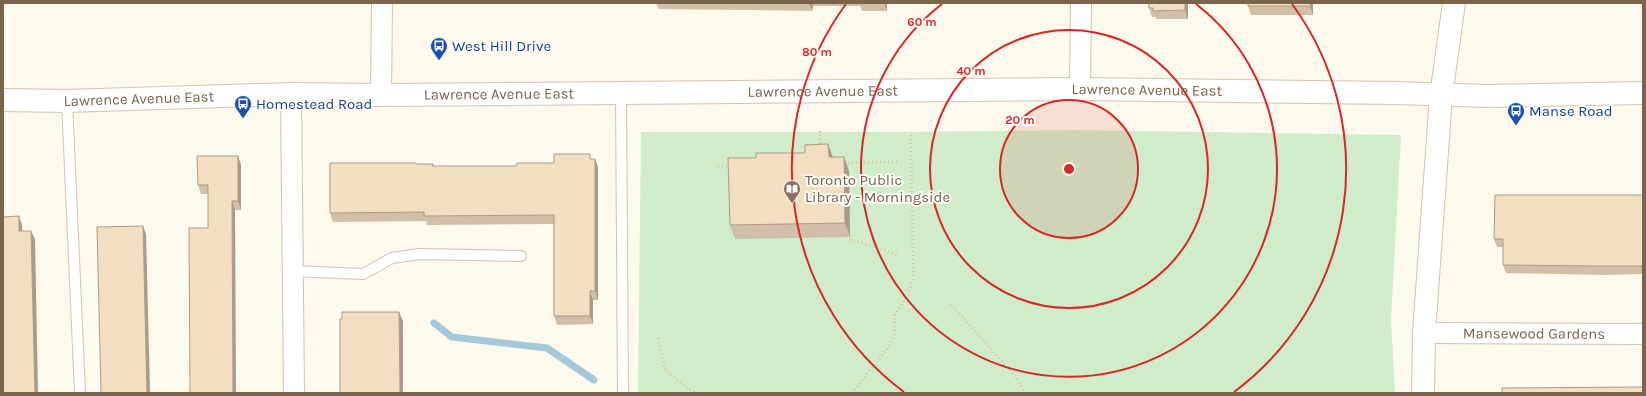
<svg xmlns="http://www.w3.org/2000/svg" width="1646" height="396" font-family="Karla,sans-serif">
<rect width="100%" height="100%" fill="#fdf9ec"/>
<path fill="#d1ecc8" d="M1073,130L1401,135L1391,320L1395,393H638L641,132H899Z"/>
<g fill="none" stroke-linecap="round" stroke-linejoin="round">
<path stroke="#a4c9da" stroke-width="7" d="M434,323L452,337L547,348L594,380"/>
<defs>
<path id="service" d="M621,92L623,393
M67,101L80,393
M293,271L363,274L392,258L419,254L521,256"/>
<g id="minor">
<path d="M1080,89L1081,3"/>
<path d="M291,94L294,393"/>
<path d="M381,95L382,3"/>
<path id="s1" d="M1424,333L1643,334"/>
</g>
<path id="tertiary" d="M1423,393L1424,333L1441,96L1454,3"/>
<g id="secondary">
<path id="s2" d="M3,100L67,101L291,94L381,95L1080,89L1395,93L1488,96L1643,93"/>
</g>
</defs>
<use href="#service" stroke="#d1c3b0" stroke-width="12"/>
<use href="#minor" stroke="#d1c3b0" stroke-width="22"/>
<use href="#tertiary" stroke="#d1c3b0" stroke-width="24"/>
<use href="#secondary" stroke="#d4c5ad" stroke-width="24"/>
<path stroke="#d9c1a4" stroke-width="2.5" stroke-dasharray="1 3" stroke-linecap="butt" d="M820,131V146
M844,163L899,162
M718,167L730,166
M850,239L898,255
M951,304L1016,377L1025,393
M658,338L665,369L684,386L696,393
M852,393L887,349L895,333L894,316L907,297L913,278L911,132"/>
<use href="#service" stroke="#fff" stroke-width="10"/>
<use href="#minor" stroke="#fff" stroke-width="20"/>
<use href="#tertiary" stroke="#fff" stroke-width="22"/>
<use href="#secondary" stroke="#fff" stroke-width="22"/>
</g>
<path fill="#d1bfa7" d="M656,3H887V11H862L860,6H813L812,11L659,9Z
M1149,3H1188V19H1156V17H1152L1149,8Z
M1313,3V15H1251L1248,6Z
M1525,3H1548V4H1526Z
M828,144L833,157H844L849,171L850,237L735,239L730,225L756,158L805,153Z
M238,156L241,165V210H235L208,228V194H201L198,185Z
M592,159H595L598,167V300H593V324L557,325L554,316V224L427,225L426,221L333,222L330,213L416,163V164L433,166H516L554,163Z
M1643,195V274L1604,275L1506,273L1503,265V247H1497L1494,239Z"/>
<path fill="#aa9b88" d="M809,3H811L813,6L812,11Z
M884,3H887V11Z
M1185,3H1188V19L1185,10Z
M1310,3H1313V15L1310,6Z
M828,144L833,158L829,157Z
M238,156L241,165V210L238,201Z
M844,157L849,171L850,237L845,223Z
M595,159L598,167V300L595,291Z
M232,201L235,210L236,393H233Z
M19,216L22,225V240L19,231Z
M143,226L146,234L150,393H147Z
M31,231L35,239L38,393H35Z
M590,291L593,300V324L590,316Z
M399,312L403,321V393H400Z"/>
<path fill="#f3dec2" stroke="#aa9b88" d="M1149,3H1185V10L1153,11V8H1149Z
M1248,3H1310V6H1248Z
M828,144L829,157H844L845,223L730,225L728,158H756V153H805V145Z
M554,154H590V159H595V291H590V316H554V215L424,216V212L330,213V163H416V164H433L432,166H516L517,163H554Z
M197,156H238V201H232L233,393H190L189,228H208V185H198Z
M1495,195H1643V266H1601L1503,265V239H1494Z
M19,216V231H31L35,393H3V217Z
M143,226L147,393H101L97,227Z
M342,312H399L400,393H340V319H342Z
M1643,387V393H1502V388Z"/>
<circle cx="1069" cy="169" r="69" fill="#d62828" fill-opacity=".12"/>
<g fill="none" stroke="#d62828" stroke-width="2">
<circle cx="1069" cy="169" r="69"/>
<circle cx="1069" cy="169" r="139"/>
<path d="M1196 4A208 208 0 1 1 942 4"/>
<path d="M904 392A278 278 0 0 1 846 4M1292 4A278 278 0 0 1 1234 392"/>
</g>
<defs>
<symbol id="bus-pin" viewBox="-11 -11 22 30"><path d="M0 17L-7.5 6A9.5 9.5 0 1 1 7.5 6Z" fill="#1a4fb4" stroke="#fffcf3"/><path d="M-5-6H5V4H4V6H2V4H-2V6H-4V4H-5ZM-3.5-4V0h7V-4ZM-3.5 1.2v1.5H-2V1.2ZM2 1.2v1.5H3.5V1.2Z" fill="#fff"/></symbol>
<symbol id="library-pin" viewBox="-11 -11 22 30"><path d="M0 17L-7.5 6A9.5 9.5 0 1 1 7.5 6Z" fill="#8d6e63" stroke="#fffcf3"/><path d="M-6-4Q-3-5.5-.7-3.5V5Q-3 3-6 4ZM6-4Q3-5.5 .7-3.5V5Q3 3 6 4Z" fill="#fff"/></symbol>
</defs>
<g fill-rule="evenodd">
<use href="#bus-pin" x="429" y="36" width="20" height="27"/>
<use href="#bus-pin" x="233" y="94" width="20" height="27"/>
<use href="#bus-pin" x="1506" y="101" width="20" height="27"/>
<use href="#library-pin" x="782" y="179" width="20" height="27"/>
</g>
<g text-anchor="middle" stroke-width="4" stroke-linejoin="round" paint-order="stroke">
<g font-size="15" fill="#164399" stroke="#fffcf3" text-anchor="start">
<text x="452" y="51">West Hill Drive</text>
<text x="256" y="109">Homestead Road</text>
<text x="1529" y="116">Manse Road</text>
</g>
<g font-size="15" fill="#7a644c" stroke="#fffcf3">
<text dy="5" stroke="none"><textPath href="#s2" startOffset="1144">Lawrence Avenue East</textPath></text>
<text dy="5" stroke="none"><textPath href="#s2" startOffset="820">Lawrence Avenue East</textPath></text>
<text dy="5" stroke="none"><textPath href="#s2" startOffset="496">Lawrence Avenue East</textPath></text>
<text dy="5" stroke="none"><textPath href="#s2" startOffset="136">Lawrence Avenue East</textPath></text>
<text dy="5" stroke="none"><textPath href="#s1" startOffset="110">Mansewood Gardens</textPath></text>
</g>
<g font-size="15" fill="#785e54" stroke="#fffcf3" text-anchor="start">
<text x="805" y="185">Toronto Public<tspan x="805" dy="17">Library - Morningside</tspan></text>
</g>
</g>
<circle cx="1069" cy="169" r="6" fill="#d62828" stroke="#fffcf3" stroke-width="2"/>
<g font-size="12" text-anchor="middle" font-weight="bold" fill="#d62828" stroke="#fffcf3" stroke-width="4" stroke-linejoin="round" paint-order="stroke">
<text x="922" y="26">60 m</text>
<text x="817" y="56">80 m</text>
<text x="971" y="75">40 m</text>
<text x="1020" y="124">20 m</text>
</g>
<rect width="1646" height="396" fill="none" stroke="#7a644c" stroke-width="8"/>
</svg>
